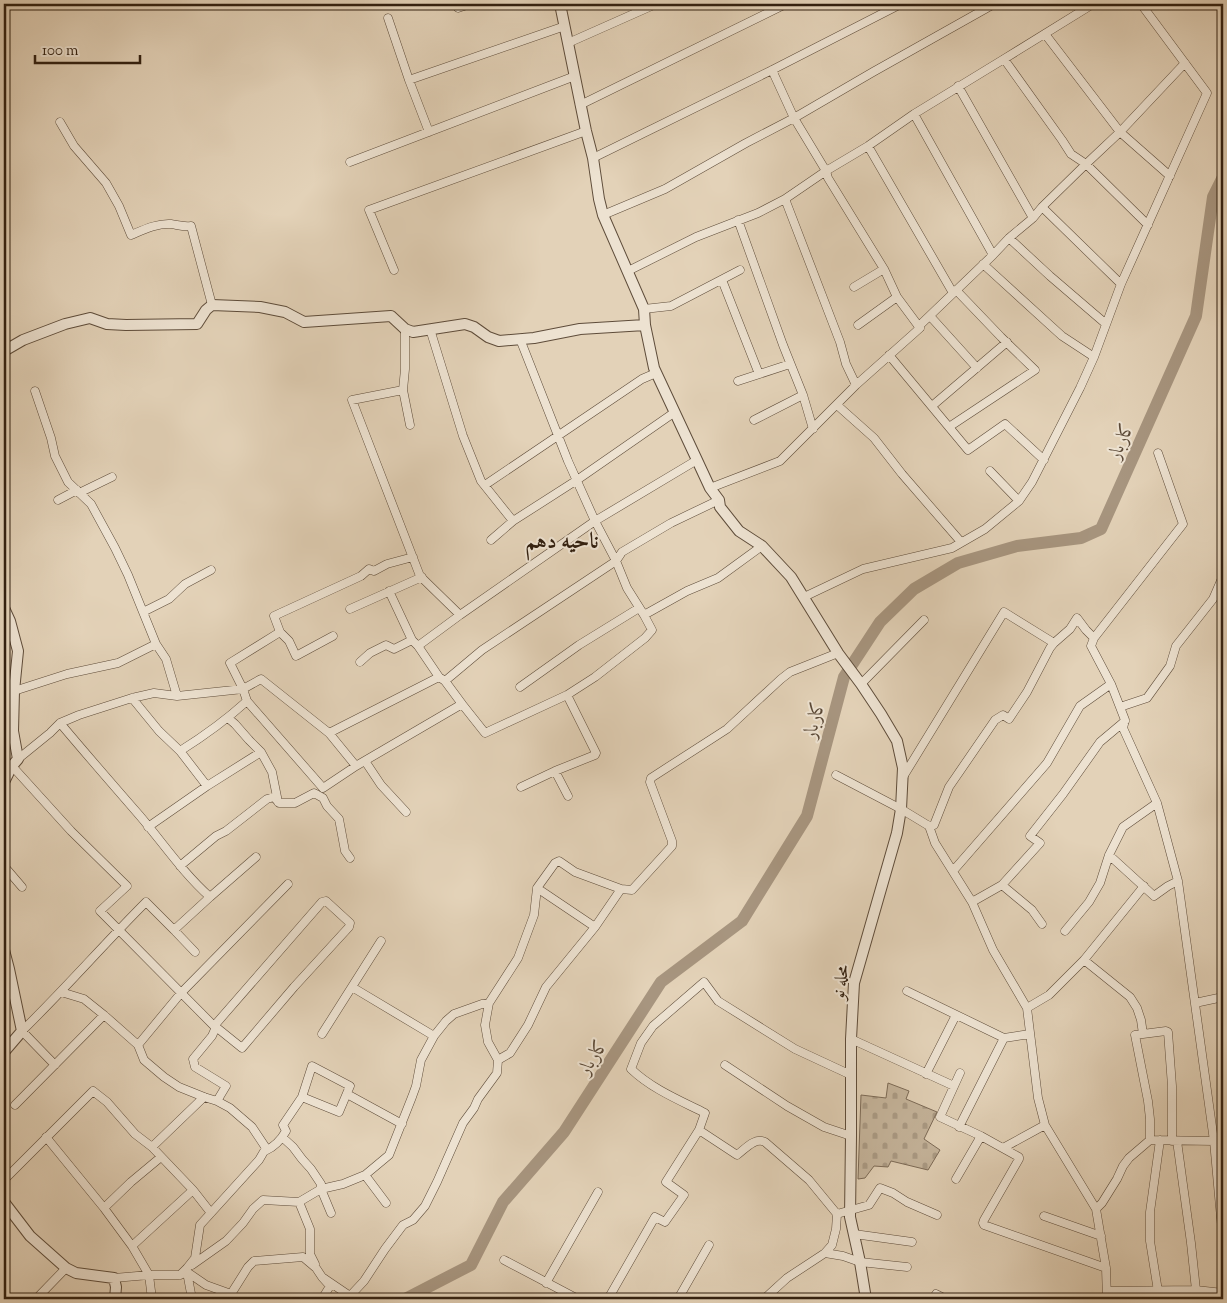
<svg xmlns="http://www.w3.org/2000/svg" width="1227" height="1303" font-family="'Sorts Mill Goudy',Amiri,serif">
<defs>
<pattern id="cemetery-stones" width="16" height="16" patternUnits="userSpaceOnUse" patternTransform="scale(1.25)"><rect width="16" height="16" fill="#c5b49b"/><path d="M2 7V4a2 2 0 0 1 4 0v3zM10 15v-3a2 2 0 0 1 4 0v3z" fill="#aa9a84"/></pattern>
</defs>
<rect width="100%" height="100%" fill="#e3d2b8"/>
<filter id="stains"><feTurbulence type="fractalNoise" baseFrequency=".004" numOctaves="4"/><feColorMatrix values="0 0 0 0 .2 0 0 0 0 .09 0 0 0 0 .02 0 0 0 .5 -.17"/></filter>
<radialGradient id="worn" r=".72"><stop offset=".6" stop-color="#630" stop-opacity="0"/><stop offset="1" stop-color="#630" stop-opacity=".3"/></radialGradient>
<path fill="url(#cemetery-stones)" stroke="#7c6a56" d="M888,1083L909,1091L906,1099L937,1112L924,1139L940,1150L928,1170L891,1161L888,1167L874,1166L865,1178L858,1179L861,1095L886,1098Z"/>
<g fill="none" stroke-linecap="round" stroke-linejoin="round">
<path stroke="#a7957f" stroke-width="12" d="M405,1299L471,1265L503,1202L564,1132L661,982L742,921L807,816L844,677L880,622L914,589L958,563L1017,546L1081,538L1101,529L1196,316L1213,197L1223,177"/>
<defs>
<path id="minor" d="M458,8L470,4
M388,18L409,80L429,132
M1045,34L1120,132L1170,176
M568,43L656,4
M1004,59L1062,140L1071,154L1086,164L1148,225
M772,70L794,118L826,171L828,178L884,269L897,297L920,328
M409,80L565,26
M958,86L1033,218
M580,105L786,4
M914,114L993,255
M60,122L74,146L106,183L119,206L131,235C143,230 157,223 171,224C178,225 183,227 191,226L212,305
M868,146L953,293
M593,158L772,70L901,4
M350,162L575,76
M785,199L840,342L846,364L856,385
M1042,207L1121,284
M603,215L665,189L746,143L794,118L873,72L994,4
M738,220L783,345L803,395L813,429
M1009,238L1050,276L1106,324
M983,264L1062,336L1094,357
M394,270L369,210L586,131
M628,271L696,237L758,213L785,199L826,171L868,146L914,114L1004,59L1093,4
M722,280L759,374
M854,287L884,269
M644,309L671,306L740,270
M930,316L977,368
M858,325L897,297
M405,329V369L403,390L352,400L420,576L460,615
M430,329L463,436L481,481L513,521
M520,339L568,461L595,521L616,561L627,588L644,615
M889,355L968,450L1005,424L1044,460
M738,381L790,364
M403,390L410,425
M35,391L51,438L55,456L68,482L91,504L115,548L128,575L156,644
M837,405L874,438L902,474L961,542
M932,406L1007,342
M754,420L803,395
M949,427L1035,370L1001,337L956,290
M1158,453L1183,524L1094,638L1091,646L1111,684L1125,720L1123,728L1157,803L1178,881L1214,1141L1223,1240
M990,471L1019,501
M485,485L642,379L656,373
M710,488L780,461L856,385L920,328V325L993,255L1009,238L1033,218L1042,207L1086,164L1120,132L1185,63
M79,493L112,477
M58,500L77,490
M491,540L513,521L577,480L675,412
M389,591L412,640
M804,597L863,569L952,548L985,529L1019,501L1032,482L1080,388L1094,357L1121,284L1207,93L1141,4
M350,609L422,577
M143,612L169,599L185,584L211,570
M280,632L289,641L296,656L333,636
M360,662L370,653L386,645L394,649L412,640L418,646
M445,681L482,650L616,561L622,552L671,523L719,500
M861,684L924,620
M520,687L579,645L639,608
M14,691L67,674L118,663L156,644L166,659L177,696
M132,698L159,731L180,751L207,786
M462,704L485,733L567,695L595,677L645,638L652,630L644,615L687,591L718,578L762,546
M1120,707L1147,698L1170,666L1176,646L1213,599L1223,576
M228,718L235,724L249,740L261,752L272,772L278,802
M60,723C86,754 113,785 140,816C163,843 183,873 210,897
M329,733L439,677
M180,751C204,736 226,720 247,701
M18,759L50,733L60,723L79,715L132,698L154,693L177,696L243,689L261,679L329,733L356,766L462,704L445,681L439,677L418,646L460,615L595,521L697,460
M365,761L381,785L406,812
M12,766L71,831L127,886L100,911L214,1026L216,1027L242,1048L294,987L349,927L350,923L326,901L322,902L214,1026
M356,766L323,788L247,701L243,689L230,663L280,632L274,616L361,576L369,569L374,571L387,564L413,557
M555,771L568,796
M836,775L901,809L929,826L935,843L972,902L993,950L1027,1008L1038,1098L1045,1125L1096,1209L1106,1268L1107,1299
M903,777L1004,612L1054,643
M521,787L555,771L595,755L596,753L567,695
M929,826L934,825L949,787L995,720L1003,715L1009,719L1027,692L1050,648L1054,643L1070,629L1077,618L1086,630L1094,638
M148,827L207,786L261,752
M1109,855L1154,896L1168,886L1178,881
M4,866L22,887
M180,866L216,836L226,831L267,799L274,797L279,803H295L314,793L323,798L327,806L339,819L345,851L350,858
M953,871L1047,763L1080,706L1111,684
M1002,885L1032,910L1042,924
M537,888L595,927
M972,902L1002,885L1040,843L1030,836L1063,794L1100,742L1125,721
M174,930L210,897L256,857
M1065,931L1089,902L1100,883L1109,855L1123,827L1157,803
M1084,960L1130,997L1137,1008L1141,1020L1143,1034
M352,987L434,1036
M907,991L1004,1038L1030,1034
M61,992L84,999L104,1015L138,1045
M1195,1003L1223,997
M1027,1008L1049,995L1084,960L1144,886
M216,1027L212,1036L193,1059L195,1067L226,1086L217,1101
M322,1034L381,941
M851,1039L954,1086
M498,1060L488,1042L485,1025L489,1003L518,958L534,915L537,888L555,863L559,861L575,872L621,889
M55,1065L22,1031C65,989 104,944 146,902L174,930L195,952
M725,1065L787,1106L824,1127L851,1136
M960,1073L940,1117L981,1136
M926,1074L956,1015
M347,1094L402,1124
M15,1105L104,1015
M959,1127L1004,1038
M699,1130L737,1155C745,1149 755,1137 765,1142L809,1180L837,1214
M46,1137L104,1208L132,1246L149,1275L152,1299
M282,1137L293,1147L302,1159L311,1169L321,1184V1189L331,1213
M1150,1140V1119L1148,1101L1135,1035L1166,1031L1168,1032L1172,1086V1141
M1177,1141L1191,1243L1196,1290L1195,1299
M152,1147L204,1097
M1003,1148L1045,1125
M265,1151C274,1147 281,1140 286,1131L283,1125L302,1097L312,1066L350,1086L339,1112L302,1097
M365,1175L386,1203
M956,1179L981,1136L1017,1156L1019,1157V1159L984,1220L983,1223L984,1225L1106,1268
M4,1180L93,1091L107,1102L135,1134L152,1147L193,1190L211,1213
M299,1202L310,1229V1254L315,1264
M104,1208L131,1182L161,1157
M1096,1209L1102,1203L1117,1179L1123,1166L1129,1158L1150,1140L1214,1141L1223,1147
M1044,1216L1101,1236
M854,1234L912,1242
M132,1246L193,1190
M825,1253L843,1256L860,1262L907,1267
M504,1260L578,1299
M192,1265L226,1241L243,1223L253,1209L263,1200L299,1202L321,1189L343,1184L365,1175L389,1155L412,1097L416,1086L421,1060L434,1036L446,1021L454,1014L482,1004L489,1003
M187,1272L192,1299
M180,1275L187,1268L195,1258L200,1225L259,1160L266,1148L252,1127L230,1108L217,1101L204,1097L179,1087L164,1077L144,1060L138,1045L181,993L288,884
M322,1277L350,1296L364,1281L385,1249L403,1225L413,1220L425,1206L437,1182L463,1123L474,1108L478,1099L497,1073L498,1060L510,1053L528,1025L546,987L595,927L621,889L632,890L672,846V841L650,782L651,778L727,729L781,679L790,672L838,653
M114,1278L149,1275H180L187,1272L206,1285L231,1294L248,1267L254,1261L303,1257L316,1268L322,1277L330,1286L322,1299
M546,1283L598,1192
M1107,1291L1196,1290L1223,1293
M1158,1291L1150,1241V1212L1160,1140
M36,1299L66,1268
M608,1299L655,1217L665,1222L684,1195L666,1182L699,1130L705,1113C679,1100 652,1089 631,1069L641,1043L653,1026L704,982L718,1001L795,1049L851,1075
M678,1299L709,1245
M764,1299L787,1278L825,1253L832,1245L836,1229L837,1214L869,1205L880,1188L893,1193L907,1202L937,1215
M933,1299L936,1294L946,1299"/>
<path id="tertiary" d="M560,4L586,131L593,158L599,199L603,215L644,309L645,325L654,368L697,460L710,488L719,500L720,507L739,531L762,546L791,577L838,653L861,684L881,714L897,741L903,768L901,809L897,833L854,983L851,1039V1136L850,1217L860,1262L866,1299
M4,351L23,340L65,324L90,318L107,324L126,325L197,324L206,310L212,305L260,307L285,312L304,322L391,316L405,329L413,332L465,324L474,327L488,337L499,341L534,338L580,329L645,325
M4,608L10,621L18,651L14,691L13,731L18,759L12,766L4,782
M4,950L9,969L22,1031L4,1052
M4,1202L30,1236L66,1268L76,1273L114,1278L116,1287L115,1299"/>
</defs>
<use href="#minor" stroke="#5e4c3a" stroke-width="9"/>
<use href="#tertiary" stroke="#5e4c3a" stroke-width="12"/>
<use href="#minor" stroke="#ede2d1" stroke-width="8"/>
<use href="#tertiary" stroke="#ede2d1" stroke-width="10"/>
</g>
<g text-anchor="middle" stroke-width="4" stroke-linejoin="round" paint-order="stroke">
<g font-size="18" fill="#322010" stroke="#ede2d1">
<text transform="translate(840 982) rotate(-81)" y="6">محله نو</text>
</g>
<g font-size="19" font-style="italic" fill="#5b4937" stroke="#ede2d1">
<text transform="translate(1120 440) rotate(-66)" y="7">کاربار</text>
<text transform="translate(813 719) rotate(-75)" y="7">کاربار</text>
<text transform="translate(592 1056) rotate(-57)" y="7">کاربار</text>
</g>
<g font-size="22" font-weight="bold" fill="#322010" stroke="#ede2d1">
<text x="562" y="548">ناحیه دهم</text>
</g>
</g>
<rect width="1227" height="1303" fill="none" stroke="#e3d2b8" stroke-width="20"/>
<rect x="5" y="5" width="1217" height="1293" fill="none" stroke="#322010" stroke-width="2.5"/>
<rect x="10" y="10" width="1207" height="1283" fill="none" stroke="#322010"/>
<path d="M35 55v8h105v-8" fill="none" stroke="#322010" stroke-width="2.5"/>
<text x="42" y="55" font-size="15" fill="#322010" stroke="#ede2d1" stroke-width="4" paint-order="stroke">100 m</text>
<rect width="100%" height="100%" filter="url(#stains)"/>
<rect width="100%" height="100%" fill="url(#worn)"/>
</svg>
